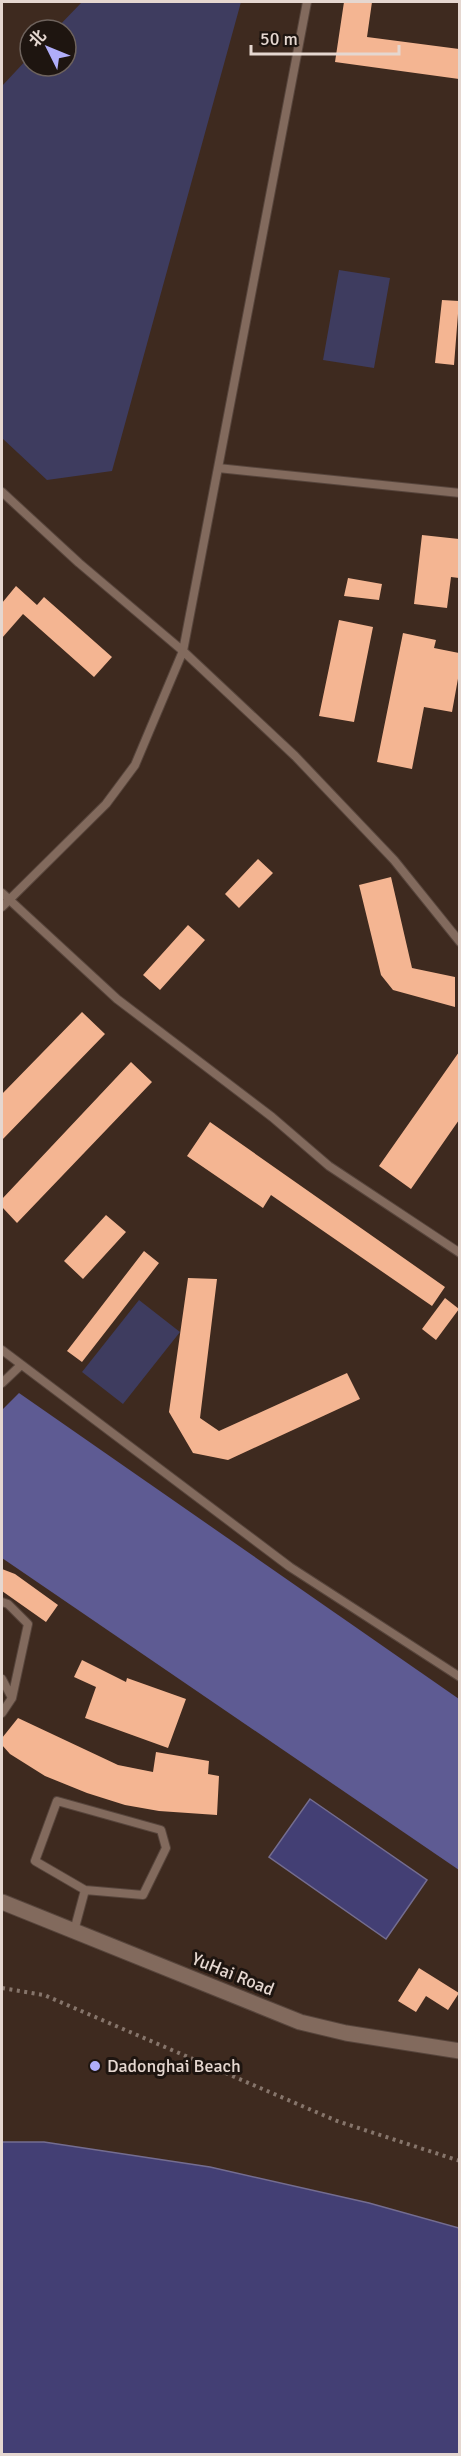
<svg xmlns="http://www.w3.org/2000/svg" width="461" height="2456" font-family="Signika,'Noto Sans SC',sans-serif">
<rect width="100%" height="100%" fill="#3e2a1f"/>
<path fill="#3e3c5f" d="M82,2H241L112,471L47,480L2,438V86L30,56V66H66V30H55Z
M339,270L390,278L374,368L323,360Z
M139,1300L180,1332L123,1404L82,1372Z"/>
<path fill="#5e5b93" d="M19,1393L459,1699V1870L2,1558V1410Z"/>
<path fill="#433f74" stroke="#746d90" stroke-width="1.5" d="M310,1799L427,1880L386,1939L269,1857Z
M2,2142H44L210,2167L369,2203L459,2228V2454H2Z"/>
<path fill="#f4b592" d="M344,2H372L367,37L459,49V79L335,62Z
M442,300L459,301L454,365L435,363Z
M422,535L459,539V578L451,577L447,608L414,604Z
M348,578L382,584L379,600L344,596Z
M16,586L37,605L44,597L112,657L94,677L23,614L2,638V603Z
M339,620L373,627L354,722L319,716Z
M403,633L436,640L434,648L459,653V673L452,712L424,707L412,769L377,762Z
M258,859L273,873L239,908L225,894Z
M391,877L412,968L455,977V1007L393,990L381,975L359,885Z
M188,925L205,940L160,990L143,975Z
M82,1012L105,1034L2,1140V1094Z
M459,1052V1120L411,1189L379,1166Z
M131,1062L152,1082L17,1223L2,1207V1199Z
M210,1122L445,1287L432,1306L271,1195L263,1208L187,1156Z
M106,1215L126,1232L83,1279L64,1261Z
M144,1251L159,1263L82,1362L67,1351Z
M188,1278L217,1279L200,1418L219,1431L347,1373L360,1399L228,1460L193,1453L169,1412Z
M445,1298L459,1309L436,1340L422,1329Z
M2,1569L15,1574L58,1605L46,1622L2,1591Z
M82,1660L126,1682L127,1678L186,1699L168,1748L85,1718L96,1687L74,1677Z
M18,1718L118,1765L153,1772L156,1752L209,1761L208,1774L219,1776L217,1815L159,1811L125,1805L87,1793L45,1776L10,1754L2,1745V1738Z
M419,1968L459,1993L448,2010L426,1996L416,2012L398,2001Z"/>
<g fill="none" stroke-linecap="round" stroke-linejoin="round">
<defs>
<path id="lane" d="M307,2L183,651L295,756L394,860L460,942
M218,468L460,493
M2,492L79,563L183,651L135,765L106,804L2,907
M2,893L117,999L272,1117L329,1166L460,1253
M2,1350L290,1567L460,1677
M2,1383L21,1365
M2,1602L8,1604L28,1624L12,1698
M2,1679L12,1698L2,1713
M74,1931L85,1890L143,1895L166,1848L161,1830L57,1801L35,1861L85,1890"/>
<path id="street" d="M2,1902L300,2022L346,2033L460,2051"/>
</defs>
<use href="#lane" stroke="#57453c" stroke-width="10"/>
<use href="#street" stroke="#57453c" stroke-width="17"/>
<path stroke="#86756b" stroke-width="4" stroke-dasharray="3 4.5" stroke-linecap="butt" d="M2,1988L44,1995L337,2121L460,2161"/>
<use href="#lane" stroke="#826a5d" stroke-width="8"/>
<use href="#street" stroke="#826a5d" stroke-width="15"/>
</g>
<circle fill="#b0aefa" stroke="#1e1510" stroke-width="2" cx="95" cy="2066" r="6"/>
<g text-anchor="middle" stroke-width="6" stroke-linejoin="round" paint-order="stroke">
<g font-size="18" fill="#e5d7d0" stroke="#1e1510">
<text transform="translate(233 1974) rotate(22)" y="6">YuHai Road</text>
</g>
<g font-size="18" fill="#e5d7d0" stroke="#1e1510" text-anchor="start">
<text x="107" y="2072">Dadonghai Beach</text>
</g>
</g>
<rect width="461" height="2456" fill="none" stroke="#e5d7d0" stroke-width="6"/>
<g transform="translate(48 48) rotate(313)"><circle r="28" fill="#1e1510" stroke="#6e635d" stroke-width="1.5"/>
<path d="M0-4.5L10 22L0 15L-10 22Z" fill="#b0aefa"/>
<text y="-9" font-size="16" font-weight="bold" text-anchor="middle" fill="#e5d7d0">北</text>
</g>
<path d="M251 45v9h148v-9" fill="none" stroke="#e5d7d0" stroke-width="3"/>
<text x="260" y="45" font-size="18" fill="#e5d7d0" stroke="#1e1510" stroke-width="4.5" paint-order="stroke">50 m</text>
</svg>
